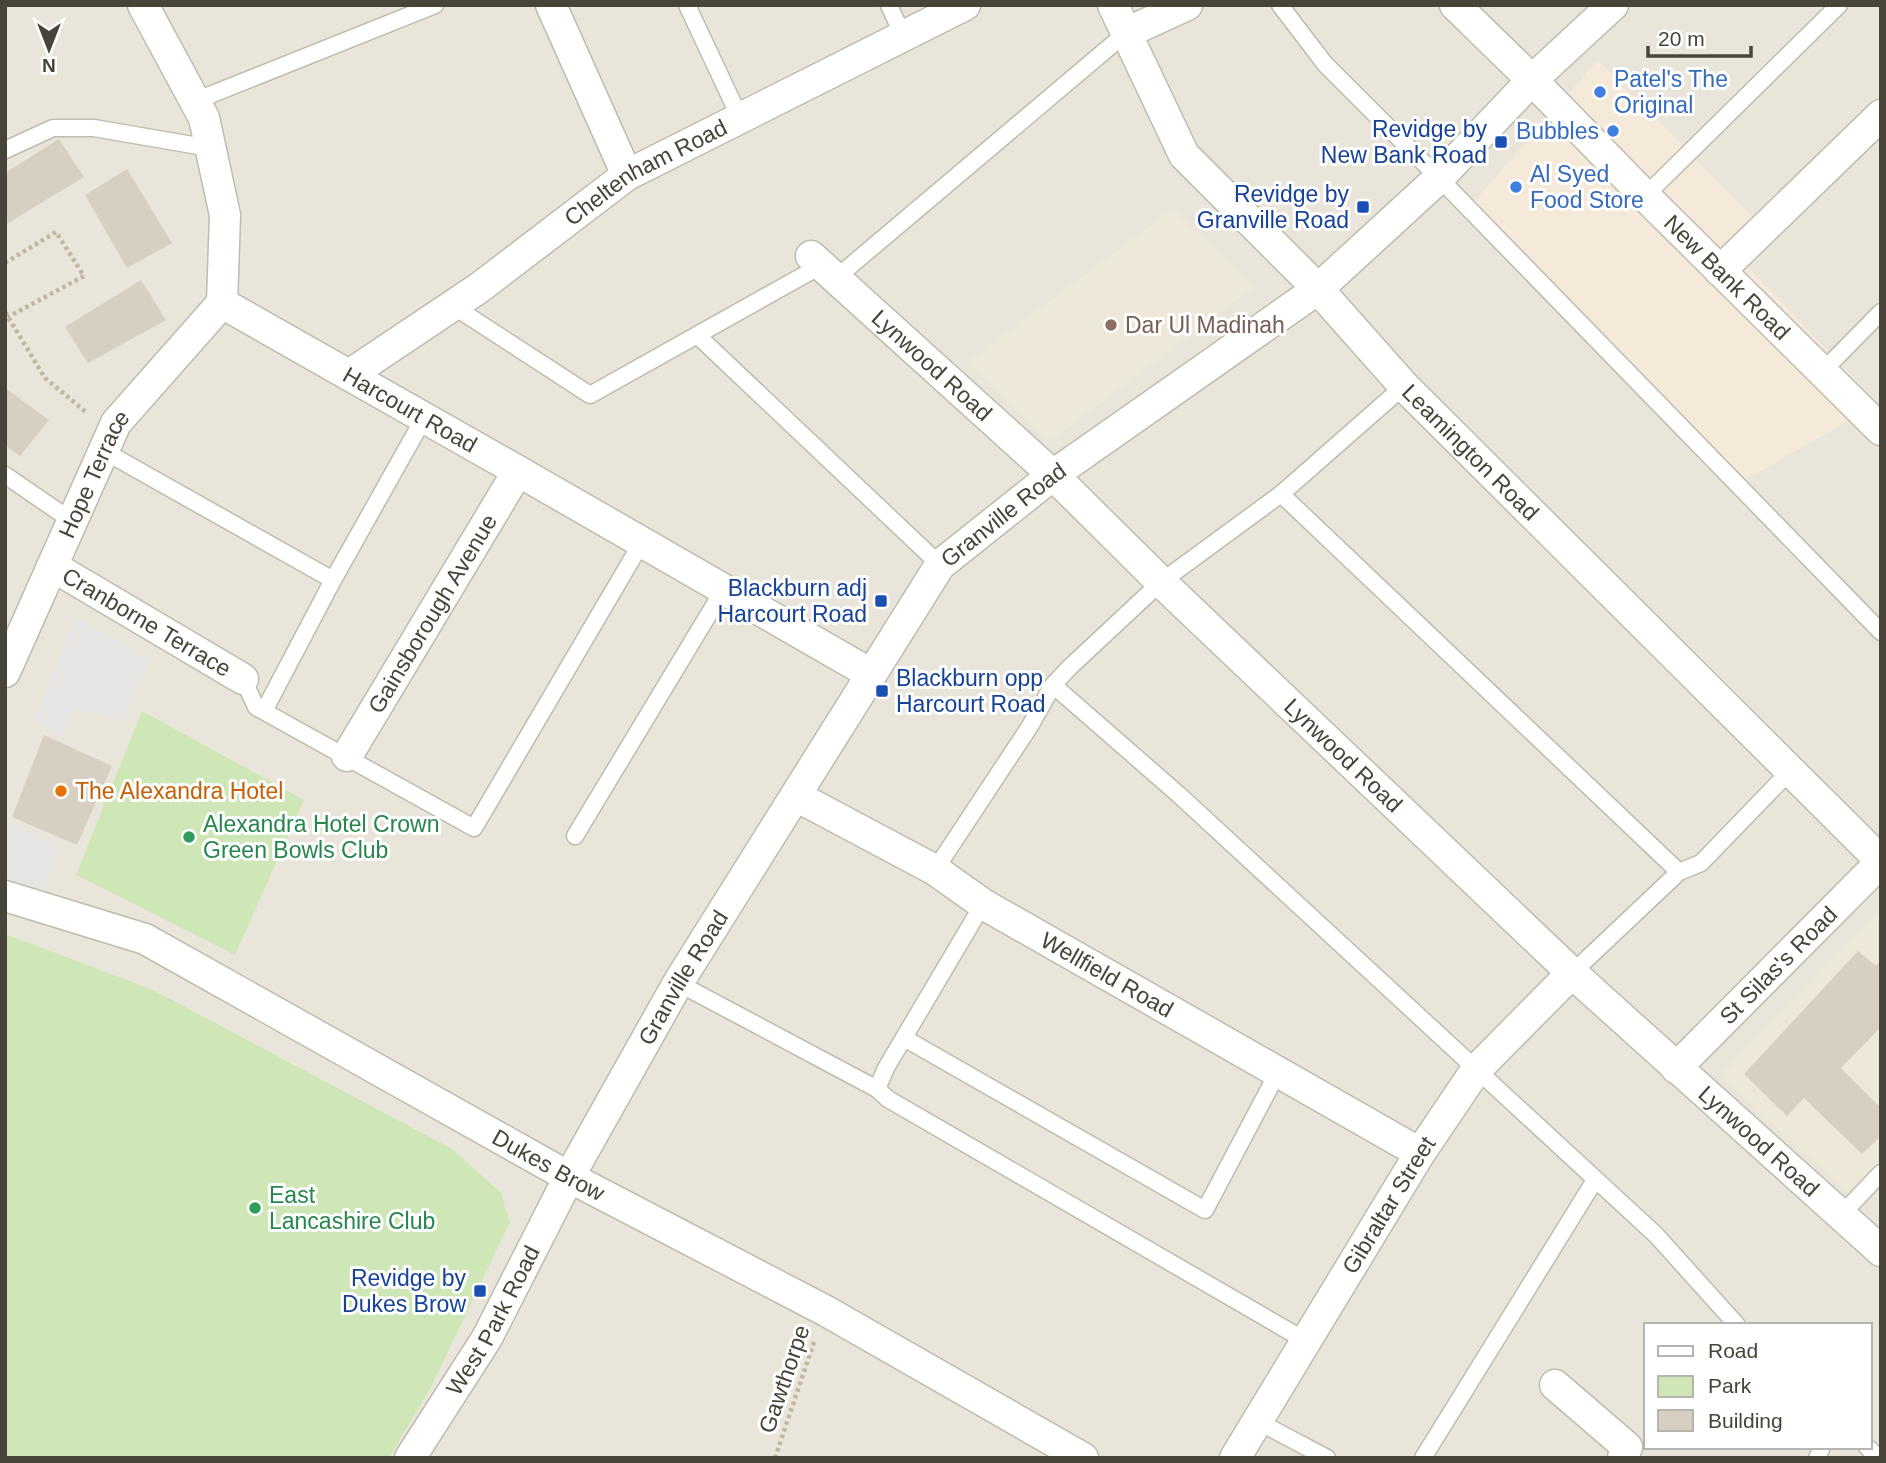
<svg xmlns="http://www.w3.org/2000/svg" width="1886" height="1463" font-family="Arial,sans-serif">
<rect width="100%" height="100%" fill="#f5f3ec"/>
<path fill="#e9e5da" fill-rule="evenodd" d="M5,5H1881V1458H5ZM1646,1325H1870V1447H1646Z"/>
<path fill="#f5ead9" d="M1598,60L1757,221L1729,247L1878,404L1743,481L1470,206Z"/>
<path fill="#ede8d7" d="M1173,209L1254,287L1048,443L968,362Z
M1881,908V1162L1849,1194L1720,1076Z"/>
<path fill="#cfe6b7" d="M142,711L304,800L235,955L76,875Z
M5,934L153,990L452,1149L501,1193L510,1222L432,1385L389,1458H5Z"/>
<path fill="#e7e5e3" d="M75,617L151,659L121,721L75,709L61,737L34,721Z
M5,820L61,847L41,893L5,879Z"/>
<path fill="#d6cfc2" d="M59,139L84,177L5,225V173Z
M127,169L172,243L127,268L85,195Z
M141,280L166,320L88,363L65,327Z
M5,388L49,420L20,456L5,445Z
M44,735L112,766L77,845L12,817Z
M1858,951L1876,966L1881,961V1027L1841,1068L1881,1108V1136L1862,1154L1804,1098L1787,1116L1744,1074Z"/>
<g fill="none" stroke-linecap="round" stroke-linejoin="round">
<defs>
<path id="service" d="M687,5L740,118
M889,5L903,36
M1280,5L1325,64L1439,178L1881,632
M195,101L435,5
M5,150L53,128H94L210,148
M1645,196L1839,5
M836,278L1126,33
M453,306L590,395L822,265
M697,335L940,565
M1822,372L1881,312
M104,451L333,580
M5,475L72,521
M1281,494L1679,872
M243,679L256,707L474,828L642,542
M1053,685L1178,794L1656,1235L1737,1325
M264,711L333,580L424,418
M575,836L724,589
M935,870L1030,726L1053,685L1070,667L1161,582L1281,494L1404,386
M983,904L886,1068L877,1089L888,1099L1306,1341
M1572,973L1679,872L1701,863L1790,771
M678,983L877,1089
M904,1038L1205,1210L1278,1072
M1841,1215L1881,1173
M1257,1421L1327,1458
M1867,1447L1879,1458
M1423,1458L1595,1180
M1817,1458L1822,1447"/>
<g id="minor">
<path id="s1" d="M143,5L204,118L225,215L222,303L518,471L871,674"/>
<path d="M551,5L627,175"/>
<path id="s2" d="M1113,5L1184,155L1318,289L1404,386L1881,861"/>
<path id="s3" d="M1455,5L1532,80L1645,196L1881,430"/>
<path d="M1126,33L1187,5"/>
<path id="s4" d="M811,256L1053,475L1161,582L1572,973L1881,1251"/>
<path d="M1720,271L1881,115"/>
<path id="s5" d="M349,375L479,288L627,175L965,5"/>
<path id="s6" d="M52,566L243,679"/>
<path id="s7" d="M5,672L116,423L222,303"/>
<path id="s8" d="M347,756L518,471"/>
<path id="s9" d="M796,796L935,870L983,904L1420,1153"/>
<path id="s10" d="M5,896L145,939L569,1177L826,1311L1083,1458"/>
<path id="s11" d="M1676,1068L1881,862"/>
<path d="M1555,1385L1627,1447L1623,1458"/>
<path id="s12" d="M410,1458L487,1338L569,1177L678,983L940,565L1053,475L1318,289L1439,178L1532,80L1613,5"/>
<path id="s13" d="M1235,1458L1420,1153L1476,1070L1572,973"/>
</g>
</defs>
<use href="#service" stroke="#c0bbae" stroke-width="19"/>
<use href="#minor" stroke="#c0bbae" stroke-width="33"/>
<path stroke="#c1b7a0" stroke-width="4.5" stroke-dasharray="3.5 3.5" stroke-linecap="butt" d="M5,263L56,232L84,276L8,317
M5,312L45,378L87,413
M775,1458L814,1342"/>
<use href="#service" stroke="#fff" stroke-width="16"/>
<use href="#minor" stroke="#fff" stroke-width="30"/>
</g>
<g fill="#3f7fe0" stroke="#fff" stroke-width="2.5">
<circle cx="1600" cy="92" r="7"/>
<circle cx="1613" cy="131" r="7"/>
<circle cx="1516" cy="187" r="7"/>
</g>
<g fill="#1a4fb4" stroke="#fff" stroke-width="2.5">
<rect x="1494" y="135" width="14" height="14" rx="3.5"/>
<rect x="1356" y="200" width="14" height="14" rx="3.5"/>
<rect x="874" y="594" width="14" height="14" rx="3.5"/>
<rect x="875" y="684" width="14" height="14" rx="3.5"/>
<rect x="473" y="1284" width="14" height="14" rx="3.5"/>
</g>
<circle fill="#8d6e63" stroke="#fff" stroke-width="2.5" cx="1111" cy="325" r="7"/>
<circle fill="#e8710a" stroke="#fff" stroke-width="2.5" cx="61" cy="791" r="7"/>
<g fill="#2e9e5b" stroke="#fff" stroke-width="2.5">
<circle cx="189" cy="837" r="7"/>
<circle cx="255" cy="1208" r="7"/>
</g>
<g text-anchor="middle" stroke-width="6" stroke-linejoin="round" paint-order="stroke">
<g font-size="23" fill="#366cbe" stroke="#fff" text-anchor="start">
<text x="1614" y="87">Patel's The<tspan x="1614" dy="26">Original</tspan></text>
<text x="1599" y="139" text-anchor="end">Bubbles</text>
<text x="1530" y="182">Al Syed<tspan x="1530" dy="26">Food Store</tspan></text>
</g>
<g font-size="23" fill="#164399" stroke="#fff" text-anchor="end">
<text x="1487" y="137">Revidge by<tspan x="1487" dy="26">New Bank Road</tspan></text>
<text x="1349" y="202">Revidge by<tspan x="1349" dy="26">Granville Road</tspan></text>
<text x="867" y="596">Blackburn adj<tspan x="867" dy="26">Harcourt Road</tspan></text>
<text x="896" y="686" text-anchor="start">Blackburn opp<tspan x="896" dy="26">Harcourt Road</tspan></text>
<text x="466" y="1286">Revidge by<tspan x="466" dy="26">Dukes Brow</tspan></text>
</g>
<g font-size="23" fill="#49443a" stroke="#fff">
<text dy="8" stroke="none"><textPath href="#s5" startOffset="360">Cheltenham Road</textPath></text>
<text dy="8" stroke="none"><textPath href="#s3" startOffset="385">New Bank Road</textPath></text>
<text dy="8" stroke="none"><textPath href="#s4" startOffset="163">Lynwood Road</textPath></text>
<text dy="8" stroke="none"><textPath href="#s1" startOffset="532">Harcourt Road</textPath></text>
<text dy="8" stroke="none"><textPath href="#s2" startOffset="579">Leamington Road</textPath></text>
<text dy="8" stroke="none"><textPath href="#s7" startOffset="217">Hope Terrace</textPath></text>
<text dy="8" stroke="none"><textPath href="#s12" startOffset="1120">Granville Road</textPath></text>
<text dy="8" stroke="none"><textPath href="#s8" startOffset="166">Gainsborough Avenue</textPath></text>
<text dy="8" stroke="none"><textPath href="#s6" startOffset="110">Cranborne Terrace</textPath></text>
<text dy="8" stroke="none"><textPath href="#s4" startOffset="730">Lynwood Road</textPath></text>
<text dy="8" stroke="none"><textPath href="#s11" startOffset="145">St Silas's Road</textPath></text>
<text dy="8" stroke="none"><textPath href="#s9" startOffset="359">Wellfield Road</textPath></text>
<text dy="8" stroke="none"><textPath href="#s12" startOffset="553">Granville Road</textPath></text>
<text dy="8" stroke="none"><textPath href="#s4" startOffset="1297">Lynwood Road</textPath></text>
<text dy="8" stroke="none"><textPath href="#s10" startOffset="609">Dukes Brow</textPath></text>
<text dy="8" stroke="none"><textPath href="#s13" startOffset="296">Gibraltar Street</textPath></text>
<text dy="8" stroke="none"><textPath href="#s12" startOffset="161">West Park Road</textPath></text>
<text transform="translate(784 1379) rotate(-71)" y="8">Gawthorpe</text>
</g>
<g font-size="23" fill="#785e54" stroke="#fff" text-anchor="start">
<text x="1125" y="333">Dar Ul Madinah</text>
</g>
<g font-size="23" fill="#c56008" stroke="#fff" text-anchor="start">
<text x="75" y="799">The Alexandra Hotel</text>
</g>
<g font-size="23" fill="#27864d" stroke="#fff" text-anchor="start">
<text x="203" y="832">Alexandra Hotel Crown<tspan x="203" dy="26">Green Bowls Club</tspan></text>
<text x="269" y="1203">East<tspan x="269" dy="26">Lancashire Club</tspan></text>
</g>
</g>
<rect width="1886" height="1463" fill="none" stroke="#49443a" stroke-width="14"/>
<rect x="1644" y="1323" width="228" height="126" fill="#ffffff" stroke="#b6b4b0" stroke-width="2"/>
<rect x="1658" y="1346" width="35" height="10" fill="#ffffff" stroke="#b6b4b0" stroke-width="2"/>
<text x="1708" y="1358" font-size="21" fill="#49443a">Road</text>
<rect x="1658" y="1376" width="35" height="21" fill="#cfe6b7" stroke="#b6b4b0" stroke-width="2"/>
<text x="1708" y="1393" font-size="21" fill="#49443a">Park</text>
<rect x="1658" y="1410" width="35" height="21" fill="#d6cfc2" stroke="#b6b4b0" stroke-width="2"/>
<text x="1708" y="1428" font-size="21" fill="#49443a">Building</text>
<g transform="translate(49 49) rotate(180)" stroke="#ffffff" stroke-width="5" paint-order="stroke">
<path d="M0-5L12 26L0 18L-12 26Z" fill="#49443a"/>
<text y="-10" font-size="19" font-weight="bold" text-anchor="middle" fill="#49443a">N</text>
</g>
<path d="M1648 46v10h103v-10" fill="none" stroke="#49443a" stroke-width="3.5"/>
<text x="1658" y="46" font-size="21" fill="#49443a" stroke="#ffffff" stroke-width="5" paint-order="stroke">20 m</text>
</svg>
